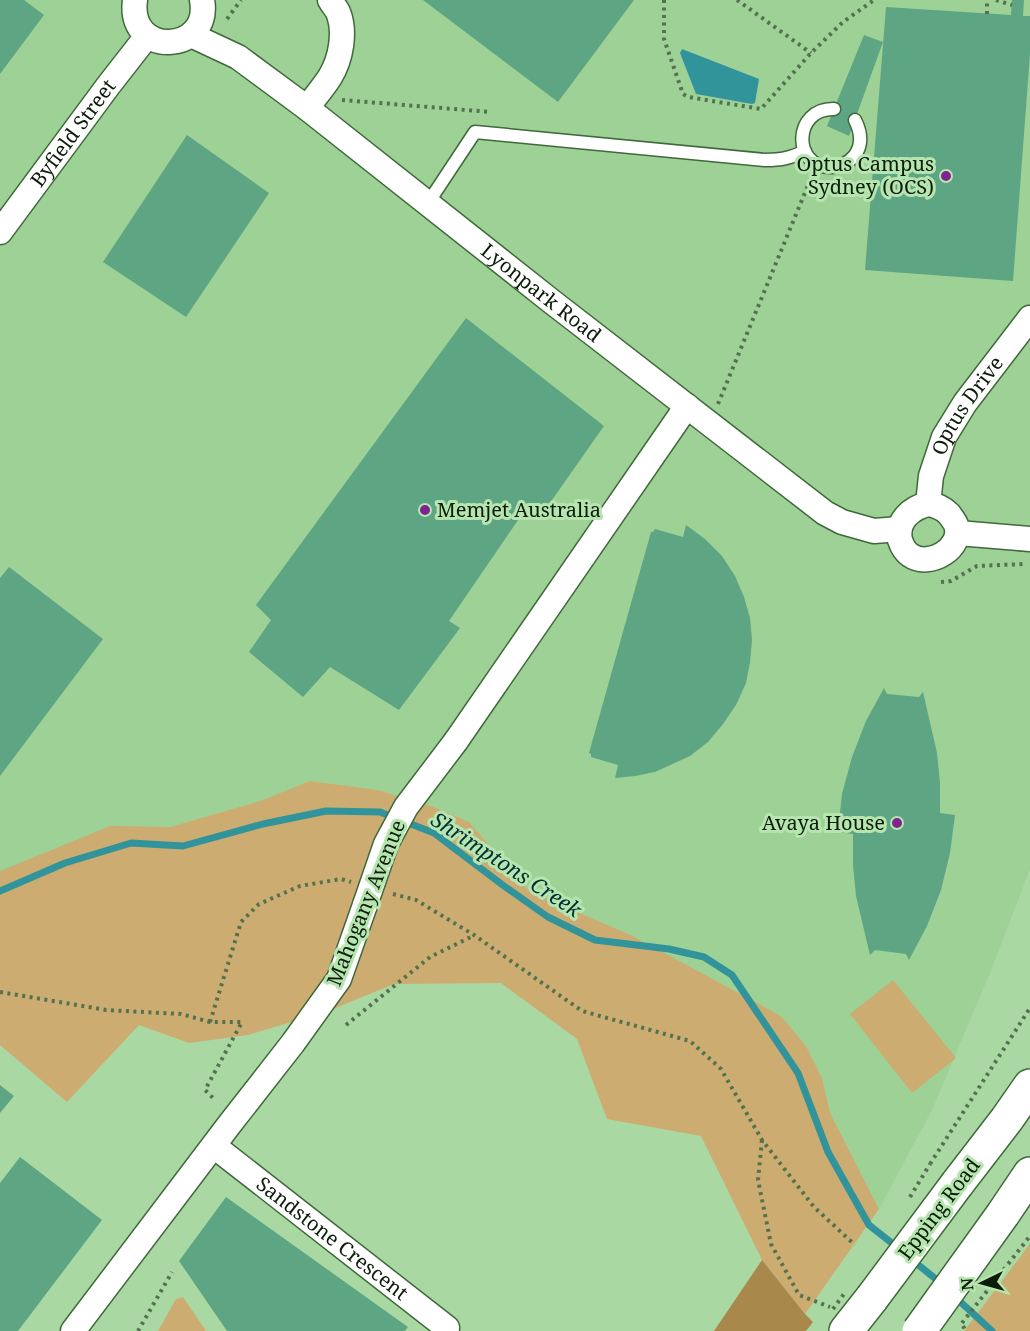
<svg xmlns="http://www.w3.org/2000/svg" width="1030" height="1331" font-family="'Noto Serif',serif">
<rect width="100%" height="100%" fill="#aad8a3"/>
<path fill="#9dd196" d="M0,0H1030V869L990,973L932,1110L879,1209L830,1113L822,1078L806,1046L781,1016L633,936L529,891L469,822L434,807L378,790L310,781L260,801L170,827H110L0,871Z"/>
<path fill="#ccac71" d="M310,781L378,790L434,807L469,822L529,891L633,936L781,1016L806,1046L822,1078L830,1113L879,1209L805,1314L762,1260L701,1136L607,1119L577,1039L501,983L394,984L328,1011L248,1035L189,1043L139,1025L67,1102L0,1045V871L110,826L170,827L260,801Z
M893,980L956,1058L912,1093L850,1014Z
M1030,1244V1331H964Z
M183,1297L206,1331H158L176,1299Z"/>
<path fill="#a9884b" d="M762,1260L805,1314L813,1322L806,1331H714Z"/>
<path fill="#31949b" d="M682,49L759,79L755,103L752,104L696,94L680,53Z"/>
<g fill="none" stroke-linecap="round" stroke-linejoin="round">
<path stroke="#31949b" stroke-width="7" d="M0,891L65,863L131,843L183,846L263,824L326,811L380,812L434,833L504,886L548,917L595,940L669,949L704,957L732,975L798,1073L828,1152L869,1225L898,1248
M911,1259L942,1284
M954,1296L992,1331"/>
</g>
<path fill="#5ea583" d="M0,0H24L44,15L0,74Z
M423,0H634L558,102Z
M1012,0H1024L1023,16H1030V54L1013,281L865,270L886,7L1011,15Z
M864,35L883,42L849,136L827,126Z
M187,135L269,193L186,317L103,262Z
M466,318L604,426L540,517L529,504L449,621L460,628L399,710L330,667L303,697L249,652L271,620L256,605Z
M686,525L705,539L722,556L735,576L744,597L750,618L752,640L750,662L746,683L736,705L723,724L708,742L690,756L655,772L635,776L615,778L618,765L591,757V754L589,753L651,532H653L655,529L683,537Z
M9,567L103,639L0,776V578Z
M884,688L887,694L919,697L923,692L937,753L940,783V813L955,815L950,853L941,890L927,926L909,960L906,954L875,950L870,955L856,896L853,865V834L838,832L842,794L852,757L866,721Z
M0,1085L14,1096L0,1113Z
M20,1157L102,1220L18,1331H0V1183Z
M226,1197L408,1327L405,1331H227L179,1261Z"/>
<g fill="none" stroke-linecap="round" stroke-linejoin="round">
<defs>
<path id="service" d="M834,109C793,108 792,167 830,167C840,167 849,163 855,155C863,144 861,132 855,120
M428,203L475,132L765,160C782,160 790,158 805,151"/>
<g id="minor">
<path d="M135,0C127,58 212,54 202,0"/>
<path id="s1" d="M191,35L238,57L307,108L551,301L825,513L842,522L874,531L899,529"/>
<path d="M307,108C314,98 323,88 330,77C341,59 346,32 338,12C336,8 332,4 330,0"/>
<path id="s2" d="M0,232L108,86L147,36"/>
<path id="s3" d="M928,504L931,476L944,437L965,403L1030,318"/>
<path d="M928,504C936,505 943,508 949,514C951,517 955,522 956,525C964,547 930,569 910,555C904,551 902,546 900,540C896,521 911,508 928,504Z"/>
<path d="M958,533L1030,539"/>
<path d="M456,741L687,406"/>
<path id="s4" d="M214,1146L447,1328L445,1331"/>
<path d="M73,1331L229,1125L293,1043L339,979L365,905"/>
</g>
<path id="primary" d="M957,1184L1007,1119L1030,1086
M1003,1214L1030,1174
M846,1331L872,1298"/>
</defs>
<use href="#service" stroke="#3f693a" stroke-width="15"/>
<use href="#minor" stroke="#3f693a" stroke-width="27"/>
<use href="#primary" stroke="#3f693a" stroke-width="36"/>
<path stroke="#547250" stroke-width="4" stroke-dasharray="3 4.5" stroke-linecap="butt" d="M664,0V39L683,94L688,97L761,109L811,53L843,22L874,0
M737,0L811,53
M996,0L1012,5
M987,14V0
M227,19L241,0
M342,100L491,112
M718,404L811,178
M941,582L951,581L977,566L1025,564
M393,894L416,900L474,935L582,1011L690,1041L721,1069L762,1140L814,1207L855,1245
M0,992L106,1010L181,1014L210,1022H242L205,1090L213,1098
M210,1022L241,922L259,904L300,886L341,879L351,882
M346,1025L430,957L473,936
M762,1140L758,1180L771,1244L799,1295L830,1307
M930,1164L1030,1008
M963,1326L966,1331
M138,1331L172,1272"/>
<use href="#service" stroke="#fff" stroke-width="12"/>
<use href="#minor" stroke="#fff" stroke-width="24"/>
<use href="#primary" stroke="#fff" stroke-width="33"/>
<defs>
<path id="minor-bridge" d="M365,905L386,844L406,807L456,741"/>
<path id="primary-bridge" d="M872,1298L957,1184
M919,1331L1003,1214"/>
</defs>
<use href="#minor-bridge" stroke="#3f693a" stroke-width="27" stroke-linecap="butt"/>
<use href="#primary-bridge" stroke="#3f693a" stroke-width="36" stroke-linecap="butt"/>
<path stroke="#547250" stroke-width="4" stroke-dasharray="3 4.5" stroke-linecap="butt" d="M910,1197L930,1164
M833,1309L844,1294
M962,1323L1030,1236"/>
<use href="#minor-bridge" stroke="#fff" stroke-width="24"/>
<use href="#primary-bridge" stroke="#fff" stroke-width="33"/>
</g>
<g fill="#80238f" stroke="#b6e5b0" stroke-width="2">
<circle cx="946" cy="176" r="6"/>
<circle cx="425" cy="510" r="6"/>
<circle cx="897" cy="823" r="6"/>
</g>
<g text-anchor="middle" stroke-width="6" stroke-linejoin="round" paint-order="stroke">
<g font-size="20" fill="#0c1d0a" stroke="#b6e5b0">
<text dy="7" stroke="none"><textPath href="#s2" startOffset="123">Byfield Street</textPath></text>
<text dy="7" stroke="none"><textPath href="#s1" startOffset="436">Lyonpark Road</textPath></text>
<text dy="7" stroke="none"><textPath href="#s3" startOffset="108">Optus Drive</textPath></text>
<text transform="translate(366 903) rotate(-68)" y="7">Mahogany Avenue</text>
<text transform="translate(939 1209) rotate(-53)" y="7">Epping Road</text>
<text dy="7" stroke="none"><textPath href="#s4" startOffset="150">Sandstone Crescent</textPath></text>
</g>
<g font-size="20" fill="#0c1d0a" stroke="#b6e5b0" text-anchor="end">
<text x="934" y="171">Optus Campus<tspan x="934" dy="23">Sydney (OCS)</tspan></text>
<text x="437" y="517" text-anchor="start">Memjet Australia</text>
<text x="885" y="830">Avaya House</text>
</g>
<g font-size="21" font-style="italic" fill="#003033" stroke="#b6e5b0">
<text transform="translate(506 865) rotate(33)" y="7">Shrimptons Creek</text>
</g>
</g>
<g transform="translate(982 1283) rotate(265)" stroke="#b6e5b0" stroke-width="4.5" paint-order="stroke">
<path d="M0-4.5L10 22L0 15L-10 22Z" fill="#0c1d0a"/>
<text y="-9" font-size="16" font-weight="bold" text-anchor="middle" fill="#0c1d0a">N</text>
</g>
</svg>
